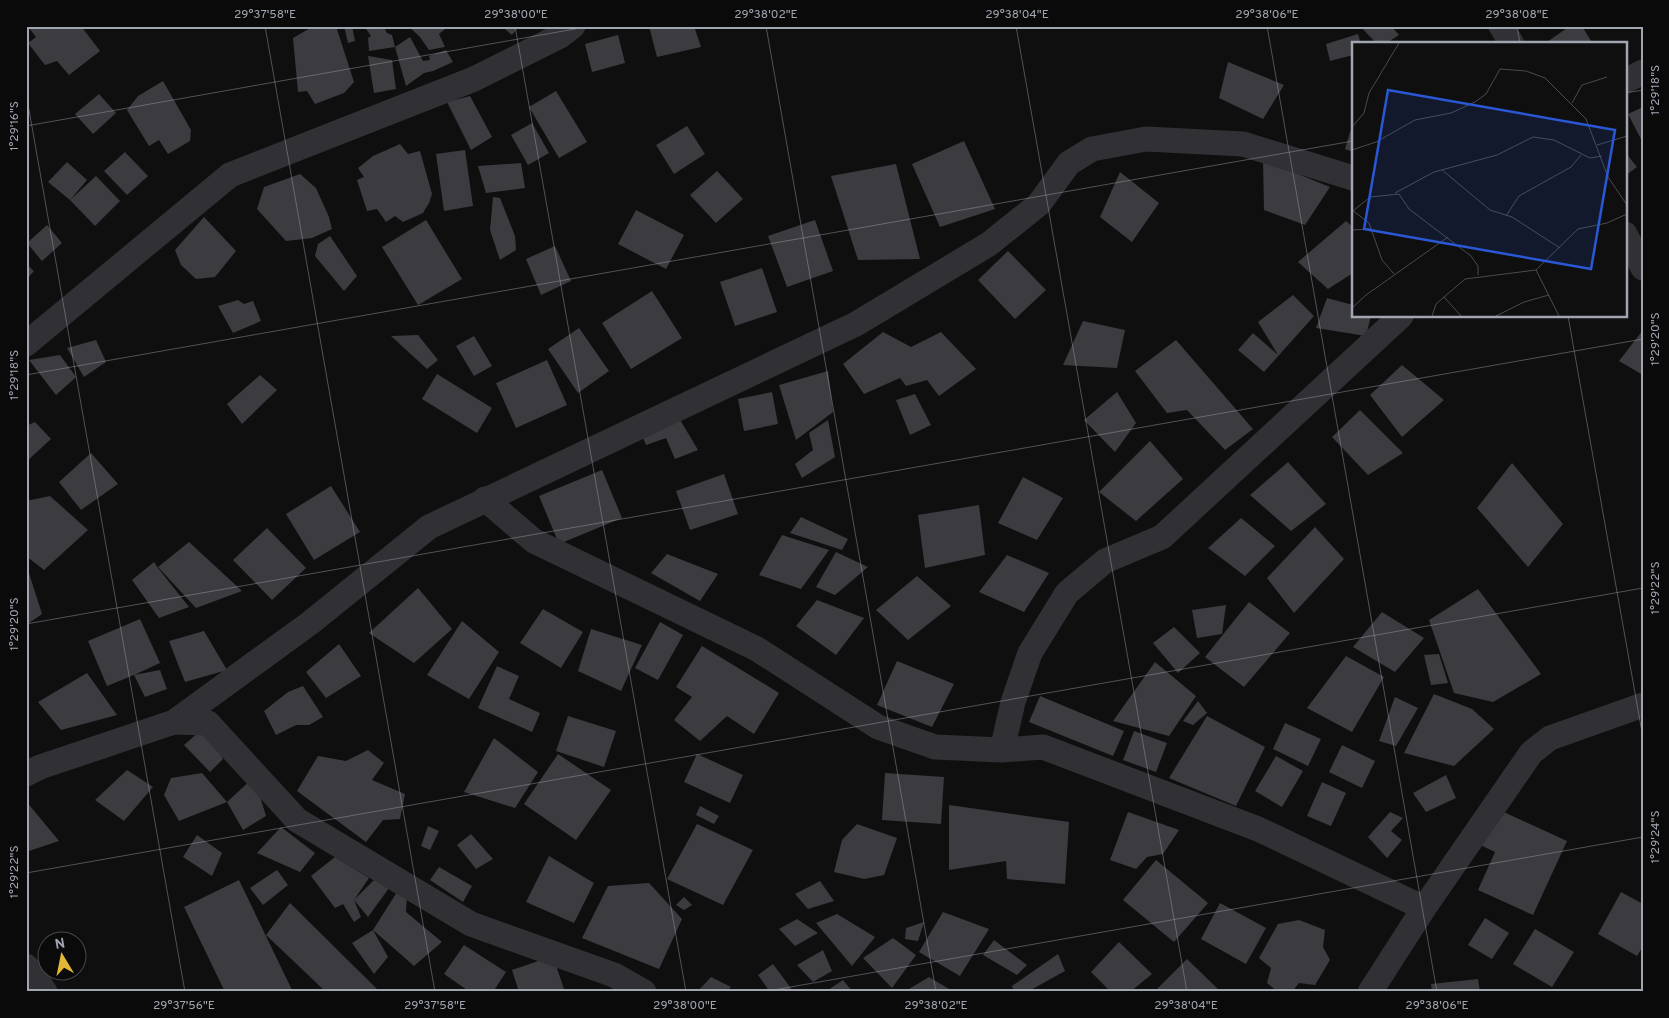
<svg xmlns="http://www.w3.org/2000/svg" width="1669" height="1018" font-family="Overpass,sans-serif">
<rect width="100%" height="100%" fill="#0f0f10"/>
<path fill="#3c3c40" d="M32,26H81L100,51L69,75L57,61L45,65L28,43L36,37L29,28Z
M314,26H336L354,82L344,93L315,104L307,91L298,92L293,38Z
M344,26H352L355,41L348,43Z
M364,26H383L387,33L392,35L395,47L369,51L368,38L371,36Z
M408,26H449L439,34L445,47L429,50L420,37Z
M501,26H519L512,35Z
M649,26H694L701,47L657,57Z
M1360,26H1391L1399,35L1385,44H1377Z
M1570,26H1582L1593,44H1544Z
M1358,34L1361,44H1353V55L1330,61L1326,44Z
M618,35L625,63L592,72L585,44Z
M410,37L423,61L430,60L429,56L446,50L453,62L433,71L424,73L406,86L395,47Z
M368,56L392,60L396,89L374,93Z
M1228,62L1284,85L1263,119L1219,98Z
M163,81L191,130L190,141L168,154L159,140L149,146L127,110L138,96Z
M556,91L587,142L559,158L529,107Z
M99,94L116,113L93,134L75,114Z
M470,96L492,137L471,150L447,102Z
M1643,107V143L1628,114Z
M532,123L549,153L528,165L511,135Z
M687,126L705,154L674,174L656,145Z
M1352,126H1353V152L1345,149Z
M964,141L995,209L940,227L912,164Z
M400,144L408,154L420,151L432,194L429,203L423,213L403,222L395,216L386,222L377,209L367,211L357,180L364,177L358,168L373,156Z
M465,150L473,206L444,211L436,154Z
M125,152L148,176L127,195L104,171Z
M1625,152L1637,167L1625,176Z
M1263,160L1330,187L1305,225L1264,210Z
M67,162L87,180L70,200L96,176L120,201L95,226L70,200L48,182Z
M521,163L525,188L486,193L478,166Z
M896,164L920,259L858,260L831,176Z
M717,171L743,199L716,223L690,195Z
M1120,172L1159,203L1132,242L1100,217Z
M300,174L316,188L329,217L332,229L312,238L286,241L257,209L264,187Z
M493,197L500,198L515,236L516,250L500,260L490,230Z
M636,210L684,235L666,269L618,244Z
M204,217L236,251L215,277L196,279L181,265L175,250Z
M426,220L462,279L418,305L382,247Z
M815,220L833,271L787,287L768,236Z
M1346,221L1353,227V273L1328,289L1298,262Z
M47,225L62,243L42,261L27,243Z
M330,236L357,276L344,291L315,256L318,244Z
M555,246L571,281L541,295L526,259Z
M1008,251L1046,290L1015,319L978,280Z
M26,264L34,271L26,280Z
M762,268L777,312L735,326L720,282Z
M652,291L682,338L631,369L602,323Z
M1293,295L1314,316L1264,372L1238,350L1253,333L1278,355L1258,322Z
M1327,298L1353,305V316H1371L1366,336L1316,328Z
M238,300L244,304L253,301L261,321L233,333L218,306Z
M1083,321L1125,330L1117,368L1063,365Z
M579,328L609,371L578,393L548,349Z
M1643,330V375L1619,361Z
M883,332L911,347L941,332L976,369L939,396L927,380L906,386L900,378L864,394L843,364Z
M418,335L438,360L427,369L391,336Z
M474,336L492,366L474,376L456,346Z
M96,340L106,362L84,377L67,348Z
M1176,340L1253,429L1225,450L1187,410L1167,413L1135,371Z
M60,355L76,377L56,395L29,360Z
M547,360L567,405L516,428L496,383Z
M1402,365L1444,400L1402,437L1370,395Z
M828,371L833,412L796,440L779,385Z
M437,374L492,408L477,433L422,399Z
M260,375L277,390L242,424L227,404Z
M772,392L778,424L744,431L738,399Z
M1117,392L1136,423L1115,452L1084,420Z
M915,394L931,425L910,435L896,400Z
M1360,410L1403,453L1368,475L1332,437Z
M679,418L698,450L675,459L666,438L646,445L640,430Z
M828,420L835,457L802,478L795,464L813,450L809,433Z
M35,422L51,439L26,462V426Z
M1150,441L1183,479L1136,521L1099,492Z
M91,453L118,484L81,510L59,482Z
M1288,462L1326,504L1291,531L1250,495Z
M1512,463L1563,524L1528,567L1477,508Z
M602,470L622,518L559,544L539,496Z
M724,474L738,514L690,530L676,491Z
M1023,477L1063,498L1037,540L998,523Z
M331,486L360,532L314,560L286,514Z
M50,496L88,530L44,570L26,556V501Z
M979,505L985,555L925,568L918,515Z
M801,517L848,539L842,550L790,533Z
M1241,518L1275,546L1245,576L1208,548Z
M1315,527L1344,559L1294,613L1267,578Z
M267,528L306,568L272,600L233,560Z
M782,535L829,550L801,589L759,575Z
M189,542L242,591L196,608L158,567Z
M836,552L868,567L835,595L816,587Z
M667,554L718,574L700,601L651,573Z
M1007,555L1049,573L1024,612L979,592Z
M154,562L158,568L189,607L159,618L132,580Z
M28,570L42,614L26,625V571Z
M917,576L951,606L908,640L876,610Z
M418,588L452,629L414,663L369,633Z
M1478,589L1541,674L1493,702L1454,693L1429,620Z
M817,600L864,618L836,655L796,626Z
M1249,602L1290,633L1244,687L1205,657Z
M1226,605L1222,634L1197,638L1192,610Z
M543,609L583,632L561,668L520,643Z
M1382,612L1424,638L1395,672L1353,647Z
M140,619L160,663L134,675L160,670L167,689L145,697L134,675L107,686L88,641Z
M462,621L499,652L469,699L427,675Z
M660,622L683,635L658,680L635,668Z
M1174,627L1200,653L1178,673L1153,643Z
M591,629L642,645L621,691L578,671Z
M204,631L227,670L185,682L169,641Z
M339,644L361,676L326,698L306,672Z
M702,646L779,693L754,734L727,716L700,741L674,720L692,697L676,687Z
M1439,654L1448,683L1431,685L1424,655Z
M1346,656L1384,677L1352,732L1307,708Z
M897,661L954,684L932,727L877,705Z
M1155,662L1196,696L1169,736L1113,721Z
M497,666L519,676L509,699L540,713L532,732L478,708Z
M87,673L117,715L61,730L38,702Z
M303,686L323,717L309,725H296L276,735L264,711L288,692Z
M1434,694L1472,709L1494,729L1454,766L1404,753Z
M1040,696L1124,731L1113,756L1029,722Z
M1395,697L1418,708L1396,746L1379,741Z
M1198,701L1207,713L1193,725L1183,721Z
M568,716L616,731L604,767L556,751Z
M1207,716L1265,747L1236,806L1169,778Z
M1285,723L1321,739L1308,766L1273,749Z
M207,725L223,759L210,772L184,745Z
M1134,731L1167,743L1156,772L1123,760Z
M494,738L538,772L515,808L464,792Z
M1342,745L1375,761L1362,788L1329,772Z
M368,750L384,763L372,780L405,794L400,819L383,820L366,842L297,791L318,756L346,761Z
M558,754L611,790L576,840L524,804Z
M697,754L743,775L730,803L684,782Z
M1276,756L1303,771L1282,807L1255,791Z
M127,770L153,787L124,821L95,800Z
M202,773L227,802L179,821L164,795L171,778Z
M885,773L944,777L941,824L882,820Z
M1446,775L1456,798L1426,812L1413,793Z
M254,777L266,816L243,830L227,802Z
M1322,782L1346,793L1331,826L1307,816Z
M26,801L59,841L26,852Z
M949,805L1069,822L1065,884L1007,879L1006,861L949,870Z
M700,806L719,816L714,824L696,815Z
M1495,808L1567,841L1533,915L1478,890L1495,852L1478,844Z
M1128,812L1179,830L1163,854L1147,857L1136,869L1110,860Z
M1390,812L1403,818L1391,831L1402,840L1387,858L1368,837Z
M697,824L753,850L723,905L667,879Z
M857,824L897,838L884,875L864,879L834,872L842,840Z
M428,826L439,831L430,850L421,846Z
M281,827L315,853L300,872L257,853Z
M471,834L493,859L476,869L457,845Z
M197,835L222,853L212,876L183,857Z
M549,856L594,883L574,923L526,902Z
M335,857L369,878L354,900L378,876L389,888L368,917L354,900L361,917L354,922L343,904L335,908L311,876Z
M1156,860L1208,903L1174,942L1123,900Z
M439,867L472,886L463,902L430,880Z
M277,870L288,885L263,905L250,888Z
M239,880L264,932L293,992H225L184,907Z
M820,881L834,901L808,909L795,894Z
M649,883L682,919L659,969L582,938L608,886Z
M397,892L407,894L406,912L442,942L414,966L373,930Z
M1621,892L1643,904V946L1637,956L1598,934Z
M684,897L692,905L684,910L676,905Z
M290,903L380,992H326L266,935Z
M1220,903L1266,928L1246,964L1201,939Z
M943,912L989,929L960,976L919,952Z
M837,914L875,937L852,966L816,923Z
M1485,918L1509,933L1492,959L1468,945Z
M797,919L818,933L795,946L779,929Z
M1299,920L1325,930L1323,947L1330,960L1315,985L1299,983L1292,992H1278L1267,983L1271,968L1259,958L1278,924Z
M924,922L918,941L905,939L906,928Z
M1535,929L1574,952L1552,987L1513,964Z
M373,930L388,957L374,974L352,943Z
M893,938L916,955L892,988L863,958Z
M994,940L1027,965L1017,975L983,955Z
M1119,942L1152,974L1130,992H1111L1091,972Z
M464,945L506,972L493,992H470L444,974Z
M823,950L832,971L813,982L797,965Z
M1058,954L1065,971L1027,992H1014L1012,986Z
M553,956L565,992H519L512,970Z
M1187,959L1221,992H1154Z
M773,964L793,991L791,992H770L758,975Z
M711,977L731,987L726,992H697Z
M929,977L954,992H904Z
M1478,979L1480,992H1432L1431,984Z
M843,980L853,992H825Z"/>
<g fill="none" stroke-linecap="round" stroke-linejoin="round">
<path stroke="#313135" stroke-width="25" d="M1501,26L1512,44
M1625,81L1643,72
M1625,234L1643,268
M26,344L230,175L474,79L560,36L573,26
M485,499L534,541L757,649L878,727L935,747L1002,750L1043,747L1258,829L1424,908
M174,722L310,623L429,527L856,324L989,244L1039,204L1069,163L1092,149L1146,139L1243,144L1353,178
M1002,750L1013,702L1030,653L1067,593L1105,561L1162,537L1401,316
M26,774L40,767L174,722L208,723L297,820L471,924L614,975L644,992
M26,966L31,971L45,992
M1370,992L1424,908L1531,753L1550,738L1643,705"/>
</g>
<path fill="none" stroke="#a1a5b0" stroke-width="1" stroke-opacity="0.45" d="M265,26L435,992M515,26L686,992M766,26L936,992M1016,26L1187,992M1267,26L1437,992M1517,26L1520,44M26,93L185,992M1625,93L1643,90M26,126L592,26M1568,316L1643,738M26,375L1353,141M26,624L1643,339M26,873L1643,588M762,992L1643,837"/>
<g transform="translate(1352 42)">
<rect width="275" height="275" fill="#0f0f10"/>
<path fill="none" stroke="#494b50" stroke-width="1" d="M220,61L230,43L255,35M0,85L12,71L17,51L47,1M245,103L275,94M0,108L24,100L63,78L99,71L123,60L134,52L148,27L174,29L193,36L234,77L256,135L275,163M90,128L138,168L160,175L208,206M43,151L82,130L145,113L181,95L202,98L238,116L250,114M0,168L17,181L30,218L42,232M1,169L18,155L47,152L57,167L119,214L126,224V233M154,174L167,154L219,125L229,113M0,188L20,187M184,228L207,274M92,255L109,274M0,266L14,253L96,195M80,274L84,262L113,237L184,228L226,187L255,181L275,172M144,274L172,260L197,253"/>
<path fill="#2a57d4" fill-opacity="0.15" stroke="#2a57d4" stroke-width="2.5" d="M36,48L263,88L239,227L12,187Z"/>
<rect width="275" height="275" fill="none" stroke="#a1a5b0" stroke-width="2.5"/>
</g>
<rect width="1669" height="1018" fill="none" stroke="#0a0a0b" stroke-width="55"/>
<g transform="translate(62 956) rotate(350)"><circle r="24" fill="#0a0a0b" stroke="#46484d"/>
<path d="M0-4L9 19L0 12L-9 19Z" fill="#e2b936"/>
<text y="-8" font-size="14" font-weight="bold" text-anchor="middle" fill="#a1a5b0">N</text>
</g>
<rect x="28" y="28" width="1614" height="962" fill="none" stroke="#a1a5b0" stroke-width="2"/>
<g font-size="12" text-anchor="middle" fill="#a1a5b0">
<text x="265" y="18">29°37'58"E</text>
<text x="516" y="18">29°38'00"E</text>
<text x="766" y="18">29°38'02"E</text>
<text x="1017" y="18">29°38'04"E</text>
<text x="1267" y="18">29°38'06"E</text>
<text x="1517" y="18">29°38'08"E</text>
<text transform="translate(1655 90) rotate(-90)" y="4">1°29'18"S</text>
<text transform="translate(14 126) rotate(-90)" y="4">1°29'16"S</text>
<text transform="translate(1655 339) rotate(-90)" y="4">1°29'20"S</text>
<text transform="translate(14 375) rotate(-90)" y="4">1°29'18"S</text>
<text transform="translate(1655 588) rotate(-90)" y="4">1°29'22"S</text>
<text transform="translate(14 624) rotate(-90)" y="4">1°29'20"S</text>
<text transform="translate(1655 837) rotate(-90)" y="4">1°29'24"S</text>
<text transform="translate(14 872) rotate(-90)" y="4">1°29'22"S</text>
<text x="184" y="1009">29°37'56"E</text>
<text x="435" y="1009">29°37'58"E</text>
<text x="685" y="1009">29°38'00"E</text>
<text x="936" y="1009">29°38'02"E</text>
<text x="1186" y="1009">29°38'04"E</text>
<text x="1437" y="1009">29°38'06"E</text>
</g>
</svg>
